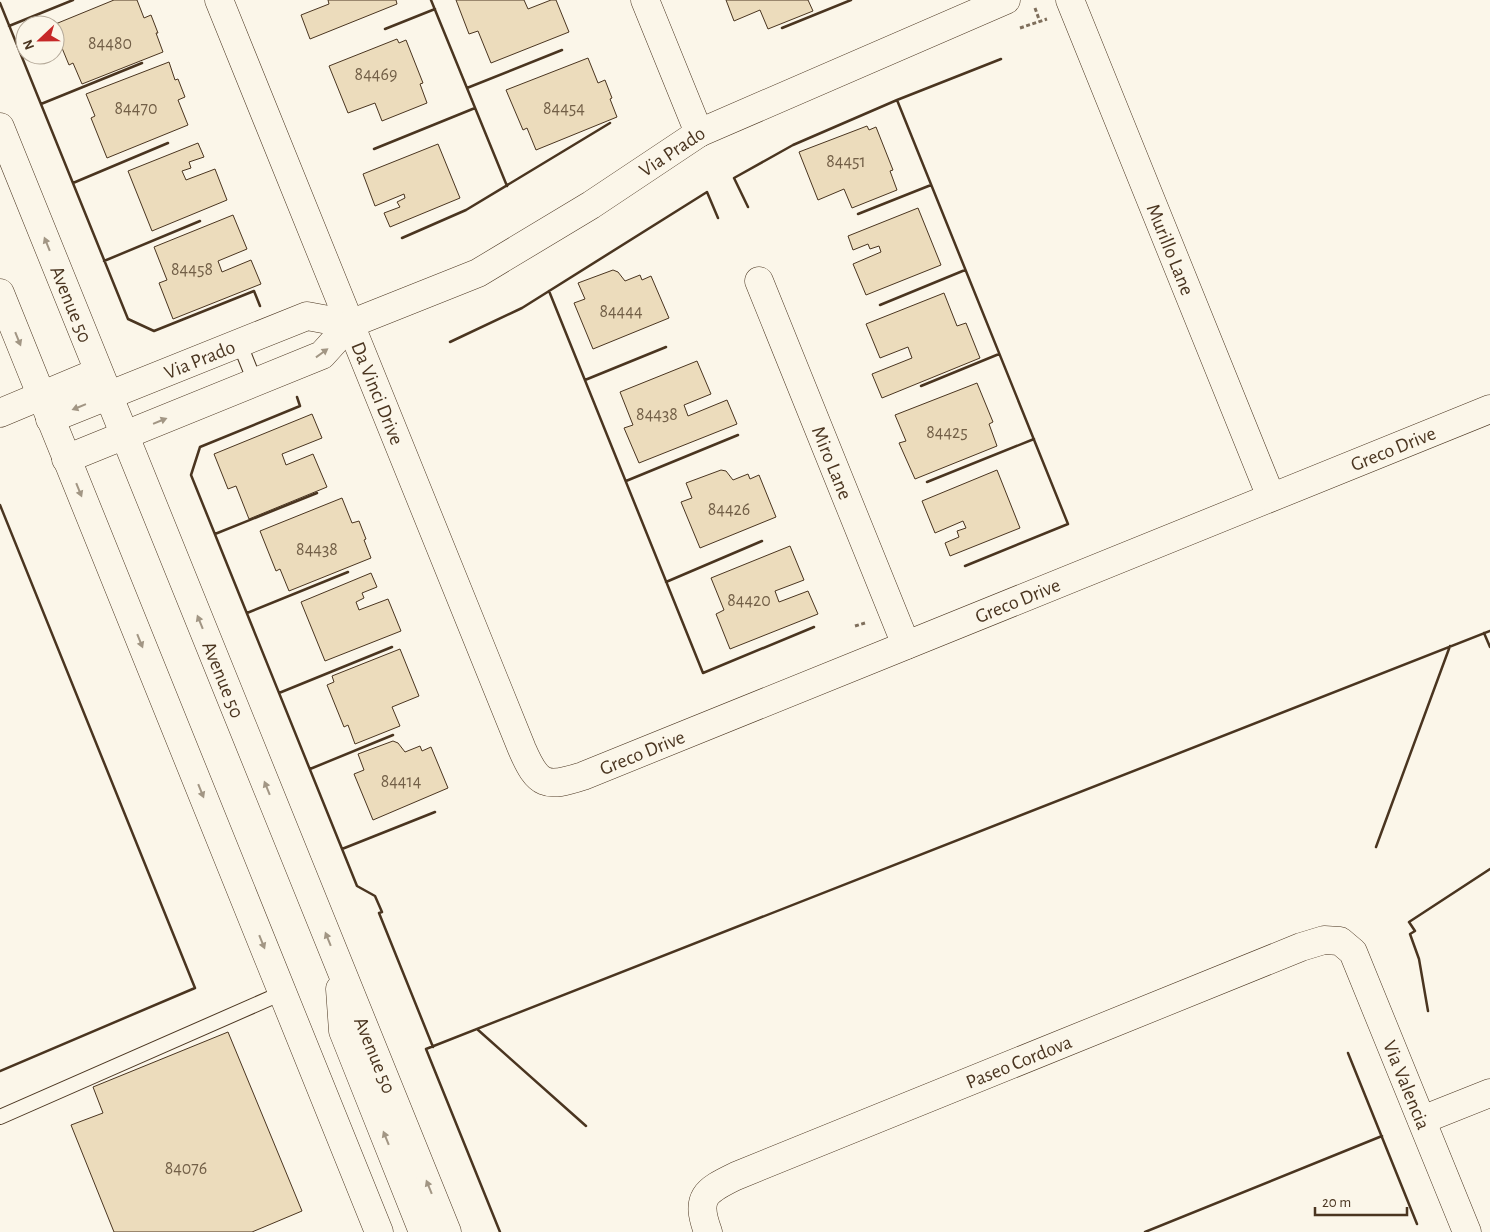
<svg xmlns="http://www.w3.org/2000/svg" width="1490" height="1232" font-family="'Alegreya Sans',sans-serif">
<rect width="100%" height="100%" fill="#fbf6e9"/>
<path fill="#ecdcbc" stroke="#4a3520" d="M114,0H137L144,18L151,15L158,33H156L163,52L82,84L73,63L69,65L55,31V25H53Z
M328,0H396L397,4L310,39L301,15L329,4Z
M456,0H524L528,9L551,0H556L569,32L491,63L478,31L469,34Z
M726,0H808L813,11L768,29L760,10L734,21Z
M397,39L399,43L406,40L423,83L420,84L427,103L382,121L375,103L348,113L329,66Z
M588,58L598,83L605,80L612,98L610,99L617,117L536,150L527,128L523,130L506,90Z
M169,62L175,80L178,79L185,97L178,100L188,125L107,158L91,118L95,116L86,94Z
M867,126L869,130L876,127L893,170L890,171L897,190L852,208L844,189L818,200L799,152Z
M198,143L204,157L189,162L191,168L182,171L186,180L215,169L227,200L152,231L128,171Z
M438,144L460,198L390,227L384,213L400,207L397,202L405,198L404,194L375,206L363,174Z
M918,208L941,265L866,295L853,264L881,252L879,246L870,249L868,244L853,250L848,236Z
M233,215L247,249L218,261L222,272L251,260L261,284L173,319L159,283L167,280L154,247Z
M613,270L618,272L625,281L640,275L642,280L651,276L669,318L593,349L574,303L585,299L578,283Z
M944,293L957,326L966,323L980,358L882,398L872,374L912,358L908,347L880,358L866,324Z
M697,361L711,394L684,405L688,416L727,400L737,424L639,463L624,428L633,425L620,392Z
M977,383L993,422L989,424L997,446L915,479L899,443L906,441L895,415Z
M312,414L322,438L282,454L286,465L313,454L327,487L249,519L236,486L228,489L214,454Z
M721,470L726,471L733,480L748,474L750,479L759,475L776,517L700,548L681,502L692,498L686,483Z
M997,470L1020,528L950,556L945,543L959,537L957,531L966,528L963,521L935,533L922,501Z
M342,498L352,523L359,521L366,539L364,540L371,558L289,591L280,569L276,571L260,531Z
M790,546L804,580L775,591L779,602L808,591L818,614L730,649L716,614L724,610L711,578Z
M371,573L377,587L362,593L364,598L356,602L359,610L388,599L401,631L325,661L301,602Z
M400,649L419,696L392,707L400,726L355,744L348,725L344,727L327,685L334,682L332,676Z
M393,741L398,743L405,752L420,746L422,751L431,747L448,788L373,820L354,774L364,770L358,754Z
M228,1032L302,1211L252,1232H114L71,1125L103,1113L93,1087Z"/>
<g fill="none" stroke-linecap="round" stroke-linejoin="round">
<defs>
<path id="lane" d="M239,342L255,382
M0,1117L282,993"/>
<g id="street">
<path id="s1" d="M219,0L522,749C538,786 546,788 583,776L1490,409"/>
<path d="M645,0L699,133"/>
<path id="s2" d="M1070,0L1271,497"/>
<path id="s3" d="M759,281L906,645"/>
<path d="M0,413L98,372"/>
<path id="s4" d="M50,419L307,316L350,324"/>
<path id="s5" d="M66,459L322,355L350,324L478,273L591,205L699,133L1006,0"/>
<path d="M1422,1120L1490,1093"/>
<path id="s6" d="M708,1232C695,1197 705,1191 736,1176L1301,947L1324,940L1340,941L1353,952L1467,1232"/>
</g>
<g id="secondary">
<path id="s7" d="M0,127L447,1232"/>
<path d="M0,293L379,1232"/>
<path d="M340,989L343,1031L423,1232"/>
</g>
</defs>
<use href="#lane" stroke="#4a3520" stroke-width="16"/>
<use href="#street" stroke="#4a3520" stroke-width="29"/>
<use href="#secondary" stroke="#4a3520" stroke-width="29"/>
<path stroke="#7f6f5c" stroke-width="3" stroke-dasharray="4 2.5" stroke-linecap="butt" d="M1035,8L1040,22
M1020,28L1047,19
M855,626L865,623"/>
<use href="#lane" stroke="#fbf6e9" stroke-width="14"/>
<use href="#street" stroke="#fbf6e9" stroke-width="28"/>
<use href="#secondary" stroke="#fbf6e9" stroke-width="28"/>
<path stroke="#4a3520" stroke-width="2.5" d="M431,0L507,186
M0,3L128,319L154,331L254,291L260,306
M9,26L73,0
M782,28L851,0
M385,29L435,9
M467,88L562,50
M897,100L1068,524L965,566
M41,104L142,63
M374,149L475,108
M73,183L168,143
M748,207L734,178L793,145L897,100L1001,59
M858,214L931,185
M402,238L466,210L610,123
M104,261L200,221
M549,291L703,673L814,627
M880,305L965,270
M450,342L522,308L707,192L718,218
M585,380L666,347
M921,386L999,354
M297,397L300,406L200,447L191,475L357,886L375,896L382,912L379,913L433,1047
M626,481L738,435
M927,482L1034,439
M0,505L195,988L0,1071
M215,534L317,493
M666,582L762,541
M247,613L348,572
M1484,633L1490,647
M279,693L392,647
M310,769L393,735
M1376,847L1450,646
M342,849L435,812
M1428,1011L1419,959L1410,934L1415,931L1409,922L1490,869
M477,1029L586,1126
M1348,1053L1417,1224
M500,1232L426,1049L1490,631
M1145,1232L1382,1136"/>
</g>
<defs><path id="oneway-solid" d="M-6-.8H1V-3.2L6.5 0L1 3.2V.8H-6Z" transform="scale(1.25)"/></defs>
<g fill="#a29684">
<use href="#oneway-solid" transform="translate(47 244) rotate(-112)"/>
<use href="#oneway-solid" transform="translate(18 339) rotate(68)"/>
<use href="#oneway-solid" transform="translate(322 353) rotate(-36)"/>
<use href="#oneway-solid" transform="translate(79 407) rotate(158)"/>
<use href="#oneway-solid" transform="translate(160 421) rotate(-22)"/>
<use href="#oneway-solid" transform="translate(79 490) rotate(68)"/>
<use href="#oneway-solid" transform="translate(200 622) rotate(-112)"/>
<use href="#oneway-solid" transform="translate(140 641) rotate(68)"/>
<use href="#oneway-solid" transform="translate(267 788) rotate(-112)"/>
<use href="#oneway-solid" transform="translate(201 791) rotate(68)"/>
<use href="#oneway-solid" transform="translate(328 939) rotate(-112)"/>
<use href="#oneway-solid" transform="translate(262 942) rotate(68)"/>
<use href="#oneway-solid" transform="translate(386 1138) rotate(-112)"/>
<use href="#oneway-solid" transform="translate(429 1187) rotate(-112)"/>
</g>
<g text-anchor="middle" stroke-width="4" stroke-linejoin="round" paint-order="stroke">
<g font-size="18" fill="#725f47">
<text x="110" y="49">84480</text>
<text x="376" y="80">84469</text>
<text x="136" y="114">84470</text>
<text x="564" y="114">84454</text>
<text x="846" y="167">84451</text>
<text x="192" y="275">84458</text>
<text x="621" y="317">84444</text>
<text x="657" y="420">84438</text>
<text x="947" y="438">84425</text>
<text x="729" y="515">84426</text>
<text x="317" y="555">84438</text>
<text x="749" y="606">84420</text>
<text x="401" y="787">84414</text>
<text x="186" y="1174">84076</text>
</g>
<g font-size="20" fill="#4a3520" stroke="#fbf6e9">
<text dy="7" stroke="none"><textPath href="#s5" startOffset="685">Via Prado</textPath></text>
<text dy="7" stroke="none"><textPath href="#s2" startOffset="269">Murillo Lane</textPath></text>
<text dy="7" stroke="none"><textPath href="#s7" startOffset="191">Avenue 50</textPath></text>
<text dy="7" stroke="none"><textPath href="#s4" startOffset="161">Via Prado</textPath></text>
<text dy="7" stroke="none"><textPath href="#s1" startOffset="424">Da Vinci Drive</textPath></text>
<text dy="7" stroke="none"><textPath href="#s1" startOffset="1761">Greco Drive</textPath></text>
<text dy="7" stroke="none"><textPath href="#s3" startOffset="196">Miro Lane</textPath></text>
<text dy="7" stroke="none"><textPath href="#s1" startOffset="1356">Greco Drive</textPath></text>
<text dy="7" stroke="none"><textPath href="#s7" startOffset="596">Avenue 50</textPath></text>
<text dy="7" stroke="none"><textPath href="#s1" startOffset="951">Greco Drive</textPath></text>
<text dy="7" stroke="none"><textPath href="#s7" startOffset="1001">Avenue 50</textPath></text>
<text dy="7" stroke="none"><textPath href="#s6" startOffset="379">Paseo Cordova</textPath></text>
<text dy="7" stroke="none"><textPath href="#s6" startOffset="884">Via Valencia</textPath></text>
</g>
</g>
<g transform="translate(40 40) rotate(248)"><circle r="24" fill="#fbf6e9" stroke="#b4a999"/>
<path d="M0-4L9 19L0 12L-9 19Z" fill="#c62828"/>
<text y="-8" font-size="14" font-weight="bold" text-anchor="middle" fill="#4a3520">N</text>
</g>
<path d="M1315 1207v8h92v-8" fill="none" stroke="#4a3520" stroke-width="2.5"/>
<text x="1322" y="1207" font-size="15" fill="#4a3520" stroke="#fbf6e9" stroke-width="4" paint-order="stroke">20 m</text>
</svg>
